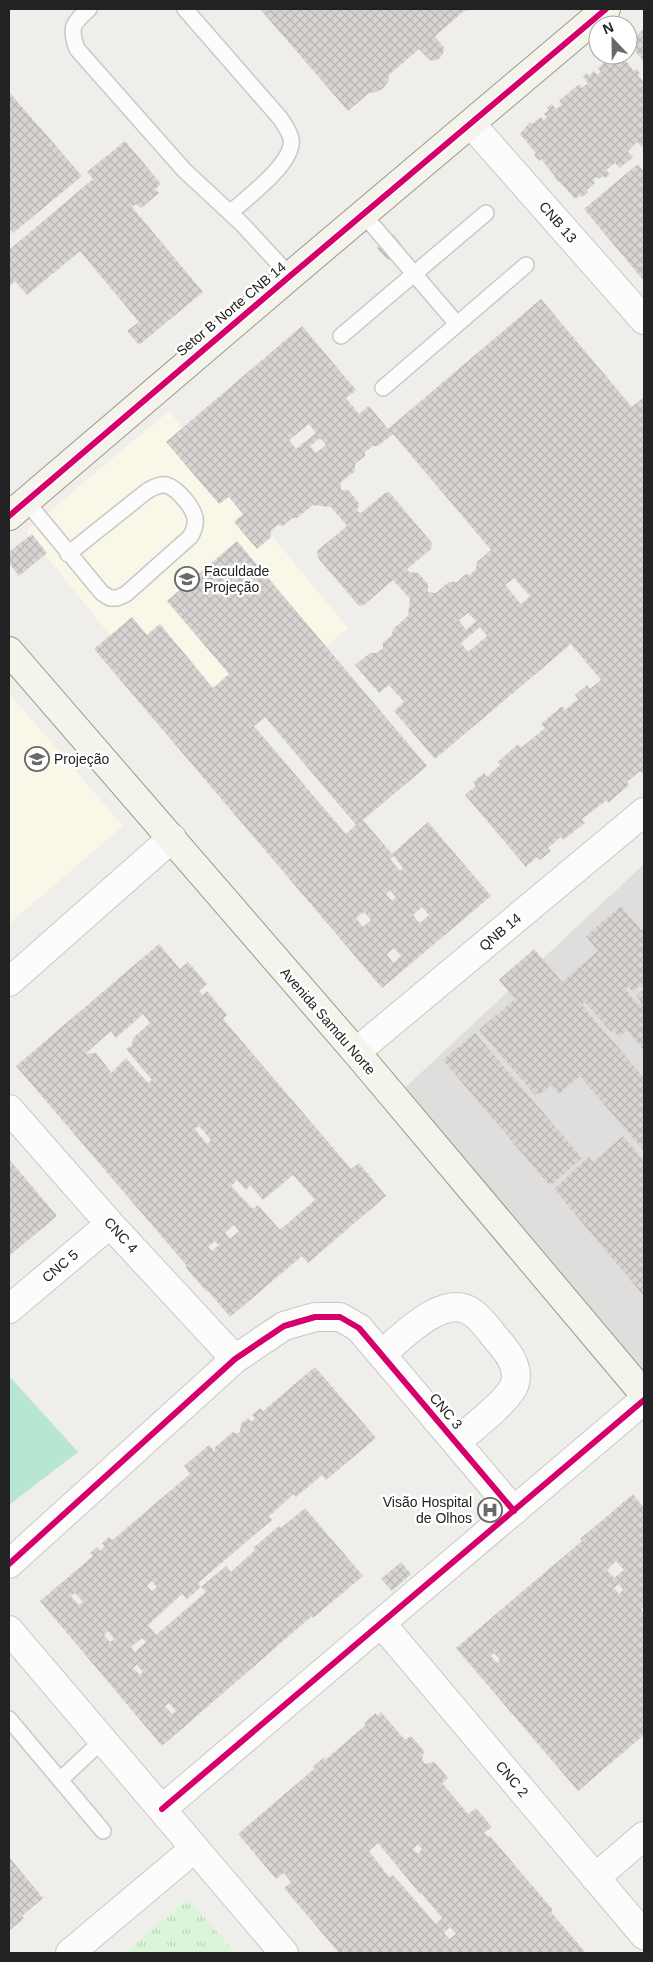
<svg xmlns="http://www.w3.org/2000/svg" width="653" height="1962" font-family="Arial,sans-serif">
<defs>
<pattern id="park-tufts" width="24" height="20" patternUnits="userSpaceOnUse" patternTransform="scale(1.25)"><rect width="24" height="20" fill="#daf5da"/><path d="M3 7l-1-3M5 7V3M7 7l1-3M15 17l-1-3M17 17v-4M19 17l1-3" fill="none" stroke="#bbd2bb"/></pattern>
<pattern id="building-cross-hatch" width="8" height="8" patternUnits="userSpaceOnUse" patternTransform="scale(1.25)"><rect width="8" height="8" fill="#d7d4d2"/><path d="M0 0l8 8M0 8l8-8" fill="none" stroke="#b8b6b4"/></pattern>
</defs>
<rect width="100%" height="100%" fill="#f0eeeb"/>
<path fill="#dfdedc" d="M644,864V1388L394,1098Z"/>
<path fill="#f8f7e8" d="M169,411L348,628L202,749L26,531Z
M9,693L123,826L9,924Z"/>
<path fill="url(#park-tufts)" d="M188,1899L235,1953H125Z"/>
<path fill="#b7e6d2" d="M9,1376L78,1452L9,1505Z"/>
<path fill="url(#building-cross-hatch)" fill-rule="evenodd" d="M260,9H477L464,11L435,36L444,48L443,53L440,58L434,61L430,60L419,49L389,75L388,82L382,89L376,92L369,93L348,111Z
M644,29V62L628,42Z
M610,55H621L634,71L636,69L640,73L638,75L644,83V145L642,147L637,142L628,151L633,157L620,168L615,163L606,170L610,174L605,178L603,176L599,179L597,177L593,180L595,183L587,190L588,192L582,197L580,195L575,199L559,181L558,182L554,177L555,176L541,159L539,161L534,155L536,153L520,134L530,122L532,124L541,117L544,120L547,117L544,114L549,110L547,107L552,104L556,109L562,104L559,101L579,84L582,88L588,83L583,77L587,73L589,76L594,71L597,75L601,72L598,68L606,61L605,59Z
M9,92L82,176L13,233L9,228Z
M125,141L161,184L155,189L159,193L141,208L136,204L132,207L203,292L139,345L127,331L139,322L80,251L27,295L15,281L9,287V250L93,179L87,172Z
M638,164L644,172V281L584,209Z
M393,234L403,246L388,260L377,248Z
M541,299L632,407L644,397V772L642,773L640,771L627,782L629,785L608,803L607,800L582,819L585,823L563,840L561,837L548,848L551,851L540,860L537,857L526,867L465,795L476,786L473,782L484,773L487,777L500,765L498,762L518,744L521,748L545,728L541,724L562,706L565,710L578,699L575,695L587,685L590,689L601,680L571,644L435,759L394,711L404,702L389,685L379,693L355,665L370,653H377L383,648V643L392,635L393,629L408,616L410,599L393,580L364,605L359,606L318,558L317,551L347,526L331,507L313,505L297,518H292L283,526L278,525L271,530V537L257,549L234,522L243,514L229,497L219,504L166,442L302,326L356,390L346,398L359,414L369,406L388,429ZM309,424L316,433L296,449L289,440ZM393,434L491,550L477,562L476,569L470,575L466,574L457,582H449L436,593L428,592V584L418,573L409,572L407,569L431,549L432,543L389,492L385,493L361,513L357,511L359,503L348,490H341V482L355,471V464L365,456V452L373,446H378ZM320,438L326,445L316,453L310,446ZM514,578L530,596L521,604L505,585ZM468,613L476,621L466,630L459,620ZM480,627L487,636L468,652L461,643Z
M32,534L47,553L19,576L9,563V552Z
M237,541L427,766L363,820L392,854L428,822L491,896L382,988L94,649L132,617L147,635L160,624L213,688L229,674L167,601ZM265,717L356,825L346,834L254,726ZM394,856L403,868L400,871L390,859ZM390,890L396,897L392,901L386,894ZM422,907L429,915L420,923L413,915ZM364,912L371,920L363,927L356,918ZM394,948L401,956L393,963L387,954Z
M621,906L641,930L644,927V1051L627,1030L619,1037L613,1030L611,1032L585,1002L582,1005L644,1078V1151L580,1076L559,1094L551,1085L539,1095L537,1093L535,1095L479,1030L515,999L499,980L534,949L562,982L598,951L586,936ZM640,985L644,989L636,995L641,1002L638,1005L625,989L628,986L633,992Z
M159,944L180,969L188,962L207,984L199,991L203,995L207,991L227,1015L223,1019L351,1169L359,1163L386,1196L308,1263L302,1256L230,1317L208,1291L207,1292L185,1267L187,1266L16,1066ZM143,1014L150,1023L133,1038L132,1045L126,1049L152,1080L148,1083L126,1058L110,1074L109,1073L111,1072L96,1053L85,1054L111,1031L116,1038ZM199,1126L211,1140L207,1144L195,1129ZM293,1175L315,1200L280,1230L258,1205L253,1209L231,1186L237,1180L246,1190L250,1185L263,1200ZM234,1225L239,1231L230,1239L225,1233ZM215,1241L219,1245L212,1251L208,1247Z
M475,1033L582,1158L550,1186L443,1060Z
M623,1136L644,1161V1296L554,1189L588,1157L593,1162Z
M9,1159L57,1216L9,1256Z
M315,1367L376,1438L326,1480L322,1475L296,1497L294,1494L269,1516L272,1520L198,1583L201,1587L187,1599L182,1594L148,1625L156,1635L206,1592L201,1587L226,1566L231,1572L255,1550L253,1548L279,1526L281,1528L305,1508L363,1576L313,1618L312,1616L162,1746L40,1601L93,1556L90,1553L97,1547L100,1551L105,1546L102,1543L109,1537L112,1540L115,1538L190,1474L184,1466L209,1445L215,1452V1447L233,1432L237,1434L240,1431L241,1424L248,1418L251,1422L255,1418L252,1415L260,1408L263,1411ZM152,1581L157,1587L152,1591L147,1586ZM75,1593L83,1602L79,1605L71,1596ZM108,1631L114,1639L110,1642L104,1635ZM142,1638L146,1642L135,1652L131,1647ZM137,1665L143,1672L140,1675L133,1668ZM169,1703L176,1711L172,1714L165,1706Z
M633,1494L644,1508V1606L641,1609L643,1613L644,1612V1735L578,1791L456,1648L582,1541L580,1539ZM616,1561L624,1570L614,1578L607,1570ZM619,1584L623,1590L619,1594L614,1588ZM494,1653L500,1660L497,1663L491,1656Z
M401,1562L411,1574L392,1591L381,1579Z
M381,1712L405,1740L411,1736L424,1751L422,1760L425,1764L434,1762L448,1778L442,1783L468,1814L476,1808L492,1827L484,1833L488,1837L490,1836L553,1910L551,1912L586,1953H339L284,1888L291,1882L284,1873L276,1879L238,1834L314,1769L313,1767L324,1757L325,1760L366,1725L364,1723L376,1713L377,1716ZM378,1843L420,1894L421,1893L442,1918L436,1924L393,1875L389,1877L369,1851ZM418,1844L422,1849L418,1854L413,1849ZM450,1927L456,1934L449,1939L444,1933Z
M9,1857L43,1898L22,1916L24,1918L9,1931Z"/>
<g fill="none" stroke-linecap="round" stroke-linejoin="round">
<defs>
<path id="lane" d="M89,9C73,23 69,27 77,49L184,170L242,224L290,276
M185,9L280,118C284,124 290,132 291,139C295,163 246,198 230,213
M363,214L457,324
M341,336L486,213
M383,388L526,265
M26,501L102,593L110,598H117L126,594L190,537C194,531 196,525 195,518C193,507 177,488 166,485C159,484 153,488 147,491L68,554
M9,1719L103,1831
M60,1780L103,1740"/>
<path id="street" d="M471,124L644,320
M9,982L172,838
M356,1052L644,812
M9,1109L110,1224L235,1359
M9,1309L110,1224
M382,1354C401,1338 445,1291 473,1313C483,1320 491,1333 499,1342C508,1352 519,1368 515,1383C511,1399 470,1430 456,1442
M9,1564L235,1359L284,1326L315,1317H340L359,1328L514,1511
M381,1623L644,1935
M9,1630L284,1953
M162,1809L644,1400
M595,1878L644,1836
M70,1953L195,1848"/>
<path id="secondary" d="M9,516L290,276L606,9
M9,651L356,1052L644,1394"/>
</defs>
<use href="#lane" stroke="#c9c8c7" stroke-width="18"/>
<use href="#street" stroke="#c9c8c7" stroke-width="30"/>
<use href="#secondary" stroke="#999a82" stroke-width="30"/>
<use href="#lane" stroke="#fdfcfc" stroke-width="15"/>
<use href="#street" stroke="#fdfcfc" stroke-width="28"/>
<use href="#secondary" stroke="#f4f4ed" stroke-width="28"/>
<defs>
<path id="cycleway" d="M9,516L290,276L606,9
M9,1564L235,1359L284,1326L315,1317H340L359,1328L514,1511
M162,1809L644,1400"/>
</defs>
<use href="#cycleway" stroke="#fff" stroke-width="9"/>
<use href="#cycleway" stroke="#d6006c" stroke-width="6"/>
</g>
<defs>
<symbol id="university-ring" viewBox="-11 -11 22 22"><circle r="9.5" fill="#fff" stroke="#6a6968" stroke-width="1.5"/><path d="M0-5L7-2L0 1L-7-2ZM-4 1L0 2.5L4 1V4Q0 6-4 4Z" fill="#6a6968"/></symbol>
<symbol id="school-ring" viewBox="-11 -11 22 22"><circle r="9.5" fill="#fff" stroke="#6a6968" stroke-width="1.5"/><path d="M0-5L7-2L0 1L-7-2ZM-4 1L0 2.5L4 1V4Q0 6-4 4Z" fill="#6a6968"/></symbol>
<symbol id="hospital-ring" viewBox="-11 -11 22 22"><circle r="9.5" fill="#fff" stroke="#6a6968" stroke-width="1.5"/><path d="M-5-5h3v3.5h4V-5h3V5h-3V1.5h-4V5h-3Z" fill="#6a6968"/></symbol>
</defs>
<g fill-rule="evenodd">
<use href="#university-ring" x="173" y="565" width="28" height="28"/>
<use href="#school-ring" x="23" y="745" width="28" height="28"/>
<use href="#hospital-ring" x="476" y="1496" width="28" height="28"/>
</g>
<g text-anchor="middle" stroke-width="5" stroke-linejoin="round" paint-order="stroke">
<g font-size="14" fill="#222" stroke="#fff">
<text transform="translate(558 222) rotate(49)" y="5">CNB 13</text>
<text transform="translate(231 309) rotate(-40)" y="5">Setor B Norte CNB 14</text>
<text transform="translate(500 932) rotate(-40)" y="5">QNB 14</text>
<text transform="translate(328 1021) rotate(49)" y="5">Avenida Samdu Norte</text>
<text transform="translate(121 1235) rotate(48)" y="5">CNC 4</text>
<text transform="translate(60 1266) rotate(-40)" y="5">CNC 5</text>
<text transform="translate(446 1411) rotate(50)" y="5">CNC 3</text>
<text transform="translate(512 1779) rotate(50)" y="5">CNC 2</text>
</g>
<g font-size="14" fill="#222" stroke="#fff" text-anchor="start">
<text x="204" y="576">Faculdade<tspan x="204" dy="16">Projeção</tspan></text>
<text x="54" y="764">Projeção</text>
<text x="472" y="1507" text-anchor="end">Visão Hospital<tspan x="472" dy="16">de Olhos</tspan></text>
</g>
</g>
<rect width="653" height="1962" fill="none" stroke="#222222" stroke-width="20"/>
<g transform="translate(613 40) rotate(338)"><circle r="24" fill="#ffffff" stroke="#a7a7a7"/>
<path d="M0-4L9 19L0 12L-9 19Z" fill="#6a6968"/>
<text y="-8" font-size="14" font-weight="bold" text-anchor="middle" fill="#222222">N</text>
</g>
</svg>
